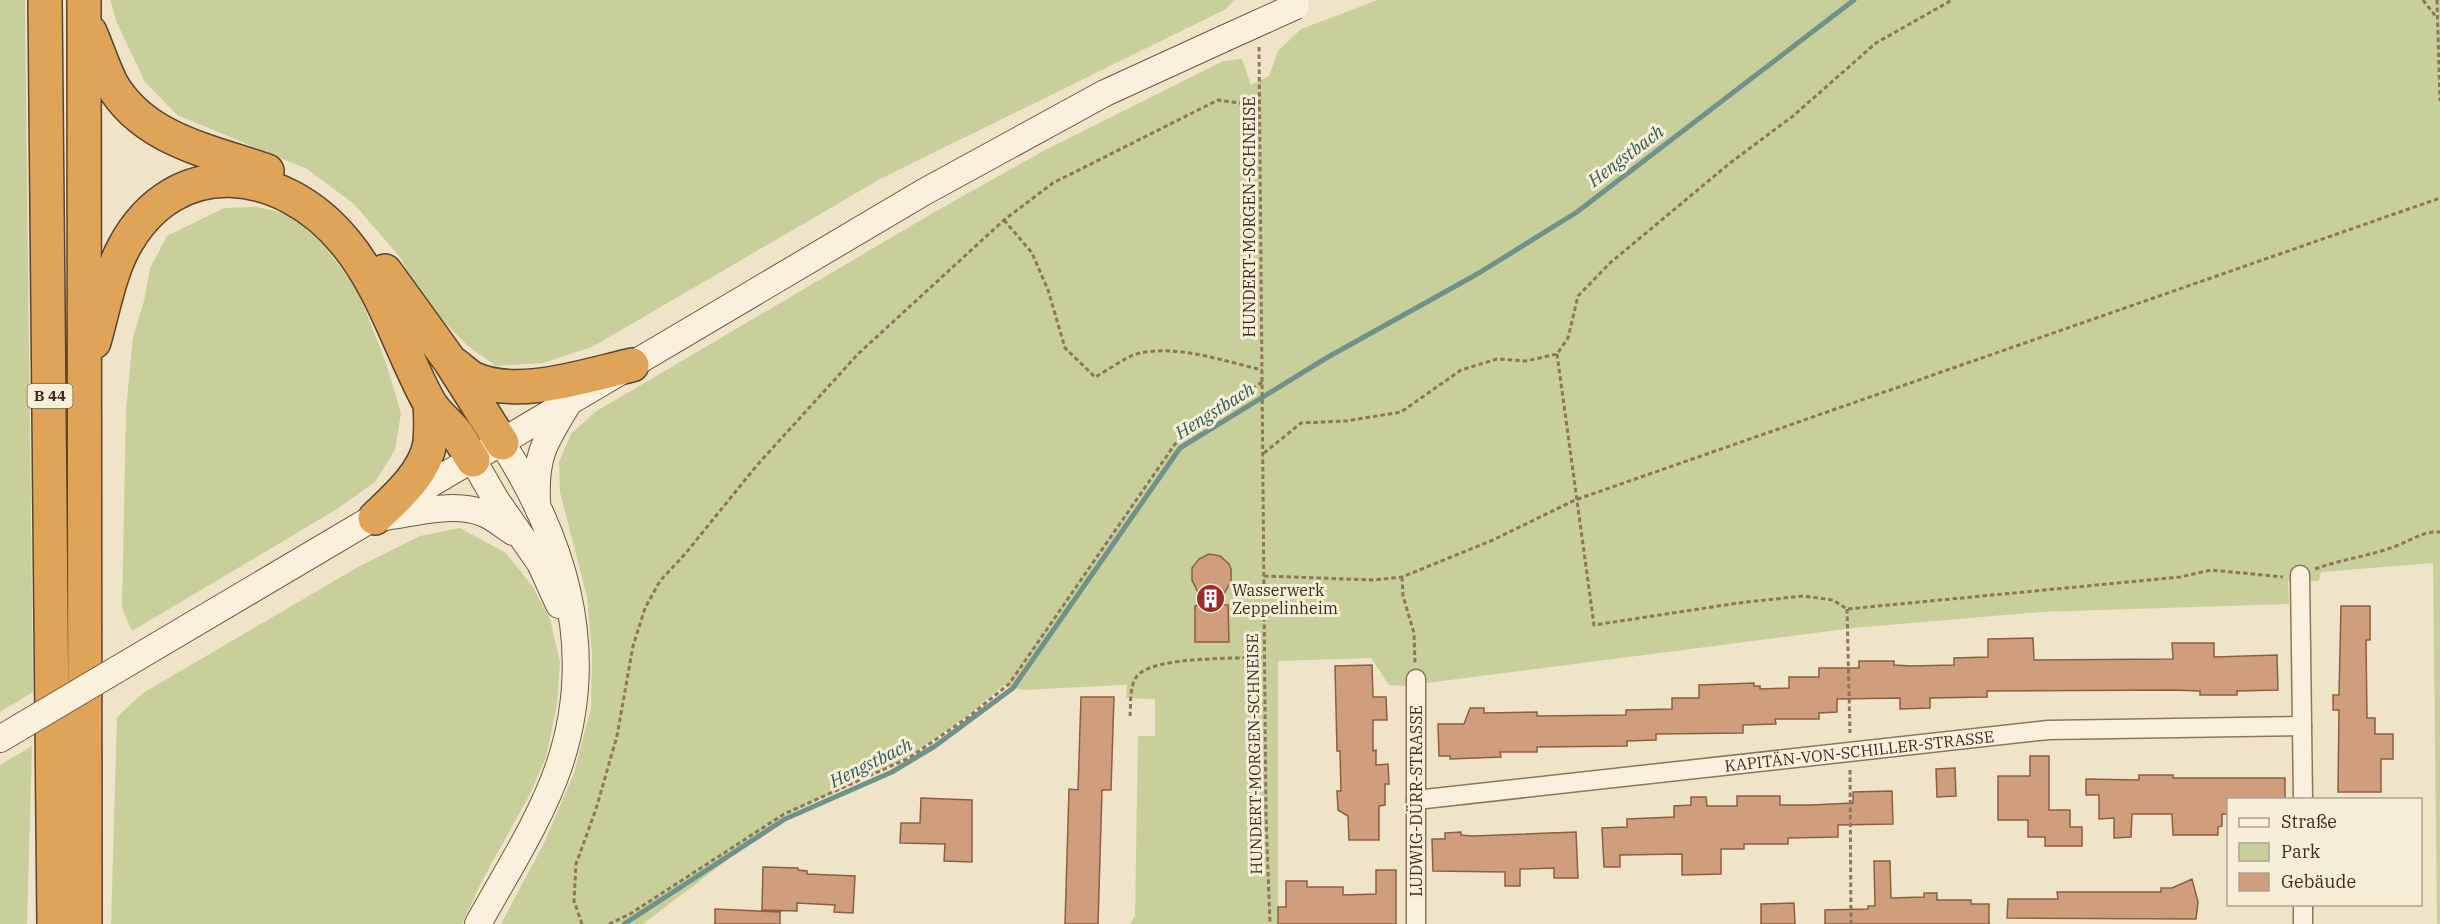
<svg xmlns="http://www.w3.org/2000/svg" width="2440" height="924" font-family="'IBM Plex Serif',serif">
<rect width="100%" height="100%" fill="#f0e4c8"/>
<path fill="#c9cf9b" d="M0,0H25L33,692L0,712Z
M110,0H1234L1226,9L882,178L592,347L543,363L496,366L469,347L428,306L399,256L354,204L307,169L177,115L145,82L117,23Z
M1378,0H2440V924H2437L2433,563L2321,572L2319,581H2288L2289,604L2040,612L1853,628L1403,686L1389,685L1371,658L1278,661V924H1130L1135,916L1138,736H1155V699L1126,698L1127,685H1121L1023,690L1004,685L966,717L908,757L785,816L643,924H501L544,843L574,773L591,708L592,654L587,597L560,492L559,462L571,434L595,412L938,210L1049,148L1223,61L1242,59L1251,85L1269,76L1278,51L1301,29Z
M257,207L293,215L322,243L357,289L386,363L401,413L395,450L375,482L337,509L132,631L122,608L126,409L133,337L144,301L150,268L167,236L224,208Z
M460,528L506,553L533,587L550,619L560,662L557,705L546,757L529,796L482,881L462,924H111L117,717L143,693L358,567L420,536Z
M32,746L27,924H0V765Z"/>
<g fill="none" stroke-linecap="round" stroke-linejoin="round">
<path stroke="#6f938a" stroke-width="5" d="M624,924L785,819L892,772L935,746L1013,688L1180,448L1328,357L1479,273L1577,212L1854,0"/>
</g>
<path fill="#cf9f7d" stroke="#8d5f41" stroke-width="1.5" d="M1209,554L1220,556L1229,564L1231,569V581L1218,605H1228L1229,642H1195V606L1204,605L1192,580V568L1199,559Z
M2341,606H2370V640H2366L2367,718H2375V734H2393V759H2381V792H2338L2339,710H2333V695H2339Z
M2033,638L2034,660L2173,659L2172,643H2214V657L2277,655L2278,690L2237,691V695H2200V691L2173,690L1987,691V697L1930,698V708L1900,709V698L1837,699V712L1819,713V719H1775L1776,724L1743,725V733L1656,734V740L1627,741V746L1537,747V752H1500L1501,757L1450,759V756H1439L1438,724H1464L1470,708H1484V713L1537,712V716L1626,715V710L1672,709V698H1699V685L1754,683V686H1760V689L1789,688V677H1819V668H1859V661H1894V665L1911,666L1954,665V658L1988,657V639Z
M1372,665L1373,697H1386L1387,720H1373V751L1376,750V765L1388,764L1389,784H1385V805L1379,806V840H1349L1348,816L1338,810L1337,791H1341L1340,751H1337L1335,666Z
M1081,697H1114L1111,790H1102L1098,924H1065L1069,789L1078,790Z
M2030,756H2049V810H2070V827H2082V846H2045V837H2028V820H1998V776H2030Z
M1955,768L1956,796L1937,797L1936,769Z
M2139,775H2173V778H2285V800H2229V814H2222V826L2218,827V835H2173L2172,814H2132L2131,837L2114,838V818L2099,819V795H2086V779L2139,780Z
M1892,791L1893,824L1838,825V837L1788,838V844H1744V849H1721V874L1682,875V854L1620,855V867H1604L1602,828L1627,827V819L1674,817V806L1691,805V797H1706L1707,806H1737V796H1780V805H1811L1853,803V792Z
M921,798L972,800V862L944,861L945,844L900,843L901,823H920Z
M1461,832V835L1472,836L1576,832L1578,878H1554V868L1520,869V886H1505V872L1433,871L1432,839H1445V833Z
M1874,861H1890L1891,898L1924,897V893H1937V900H1971V904H1989V924H1825V910L1868,909V906H1875Z
M763,867L798,868V870L807,871V874L855,876L853,913L834,912L835,905L797,903V911L762,910Z
M1376,870H1396V924H1278V907H1286V881H1307V887H1343V895L1376,894Z
M2192,879L2198,902L2196,919L2007,918L2008,899H2058L2057,892H2161V888H2172Z
M1794,903L1795,924H1761V904Z
M715,909L780,912V924H715Z"/>
<g fill="none" stroke-linecap="round" stroke-linejoin="round">
<defs>
<g id="street">
<path d="M2300,575L2303,800"/>
<path d="M1416,679V924"/>
<path id="s1" d="M1416,800L2048,730L2302,726"/>
<path d="M2303,904V924"/>
</g>
<path id="secondary" d="M473,460L496,500L540,563L559,605
M537,501C535,457 544,443 566,407
M385,517C415,513 456,501 485,514C494,518 504,526 513,532
M116,670L924,192L1105,93L1223,39
M0,739L20,727
M478,924C506,873 540,821 559,766C598,651 565,541 502,443"/>
<path id="highway" d="M45,0L54,924
M84,0L85,924
M90,32C97,48 103,67 111,83C143,140 210,151 267,171
M385,271L450,361L502,443
M94,342C103,311 109,275 124,247C175,152 283,166 345,242C384,289 400,349 429,402C436,414 448,423 456,433C462,442 467,451 473,460
M451,362C459,367 466,375 474,379C518,399 588,375 632,365
M375,518C396,498 425,473 430,443C431,430 431,417 430,405"/>
</defs>
<use href="#street" stroke="#8d765c" stroke-width="21"/>
<use href="#secondary" stroke="#6f573f" stroke-width="28"/>
<use href="#highway" stroke="#5b4430" stroke-width="36"/>
<path stroke="#8d765c" stroke-width="3" stroke-dasharray="4.5 3" stroke-linecap="butt" d="M2423,0L2437,18
M2437,0L2440,101
M1259,47L1266,816L1270,924
M1004,220L1032,253L1048,290L1065,348L1095,377C1107,371 1128,355 1140,353C1179,345 1224,361 1262,370
M1557,354L1594,625L1738,603L1803,596L1833,600L1847,609L2180,577L2211,570L2283,577
M1264,453L1301,423L1346,421L1401,412L1461,370L1497,359L1526,361L1557,354L1568,338L1578,296L1610,263L1730,163L1793,116L1876,43L1952,0
M2315,569C2342,559 2370,556 2396,546C2412,540 2423,531 2440,532
M1264,576L1373,580L1402,577L1493,540L1575,500L2440,198
M1402,577L1403,596L1414,633L1415,663
M1847,609L1850,733
M1130,716C1131,704 1129,684 1138,675C1156,656 1237,659 1265,657
M1850,770L1851,924
M582,924L574,901L576,864L596,809L617,736L633,646L645,608L660,581L685,554L758,464L858,354L1004,220L1053,183L1218,100L1260,106
M609,924L630,914L784,814L909,758L967,718L1009,684L1175,444L1262,382"/>
<use href="#street" stroke="#faf1dc" stroke-width="18"/>
<use href="#secondary" stroke="#faf1dc" stroke-width="26"/>
<use href="#highway" stroke="#e0a458" stroke-width="33"/>
<defs>
<path id="secondary-bridge" d="M1223,39L1296,6
M20,727L116,670"/>
</defs>
<use href="#secondary-bridge" stroke="#6f573f" stroke-width="28" stroke-linecap="butt"/>
<use href="#secondary-bridge" stroke="#faf1dc" stroke-width="26"/>
</g>
<defs>
<symbol id="building-disc" viewBox="-11 -11 22 22"><circle r="9.5" fill="#9e2a2b" stroke="#f7eed8"/><path d="M-4-6H4V6H1V3H-1V6H-4ZM-2.5-4.3h1.7v1.8h-1.7ZM.8-4.3h1.7v1.8H.8ZM-2.5-1h1.7V.8h-1.7ZM.8-1h1.7V.8H.8Z" fill="#fff"/></symbol>
</defs>
<g fill-rule="evenodd">
<use href="#building-disc" x="1194" y="582" width="33" height="33"/>
</g>
<g text-anchor="middle" stroke-width="6" stroke-linejoin="round" paint-order="stroke">
<rect fill="#f7eed8" stroke="#756857" stroke-width="1.5" x="27.5" y="384" width="45" height="24" rx="4.5"/>
<g font-size="15" font-weight="bold" fill="#3d2e20">
<text x="50" y="401">B 44</text>
</g>
<g font-size="16" fill="#3d2e20" stroke="#f7eed8">
<text transform="translate(1249 217) rotate(-90)" y="6">HUNDERT-MORGEN-SCHNEISE</text>
<text dy="6" stroke="none"><textPath href="#s1" startOffset="446">KAPITÄN-VON-SCHILLER-STRASSE</textPath></text>
<text transform="translate(1254 754) rotate(-91)" y="6">HUNDERT-MORGEN-SCHNEISE</text>
<text transform="translate(1416 801) rotate(-90)" y="6">LUDWIG-DÜRR-STRASSE</text>
</g>
<g font-size="16" fill="#3d2e20" stroke="#f7eed8" text-anchor="start">
<text x="1232" y="596">Wasserwerk<tspan x="1232" dy="18">Zeppelinheim</tspan></text>
</g>
<g font-size="18" font-style="italic" fill="#2f5d5a" stroke="#f7eed8">
<text transform="translate(1626 156) rotate(-37)" y="6">Hengstbach</text>
<text transform="translate(1215 411) rotate(-32)" y="6">Hengstbach</text>
<text transform="translate(871 763) rotate(-26)" y="6">Hengstbach</text>
</g>
</g>
<rect x="2227" y="798" width="195" height="108" fill="#f7eed8" stroke="#ada18e" stroke-width="1.5"/>
<rect x="2239" y="818" width="30" height="9" fill="#faf1dc" stroke="#ada18e" stroke-width="1.5"/>
<text x="2281" y="828" font-size="18" fill="#3d2e20">Straße</text>
<rect x="2239" y="843" width="30" height="18" fill="#c9cf9b" stroke="#ada18e" stroke-width="1.5"/>
<text x="2281" y="858" font-size="18" fill="#3d2e20">Park</text>
<rect x="2239" y="873" width="30" height="18" fill="#cf9f7d" stroke="#ada18e" stroke-width="1.5"/>
<text x="2281" y="888" font-size="18" fill="#3d2e20">Gebäude</text>
</svg>
